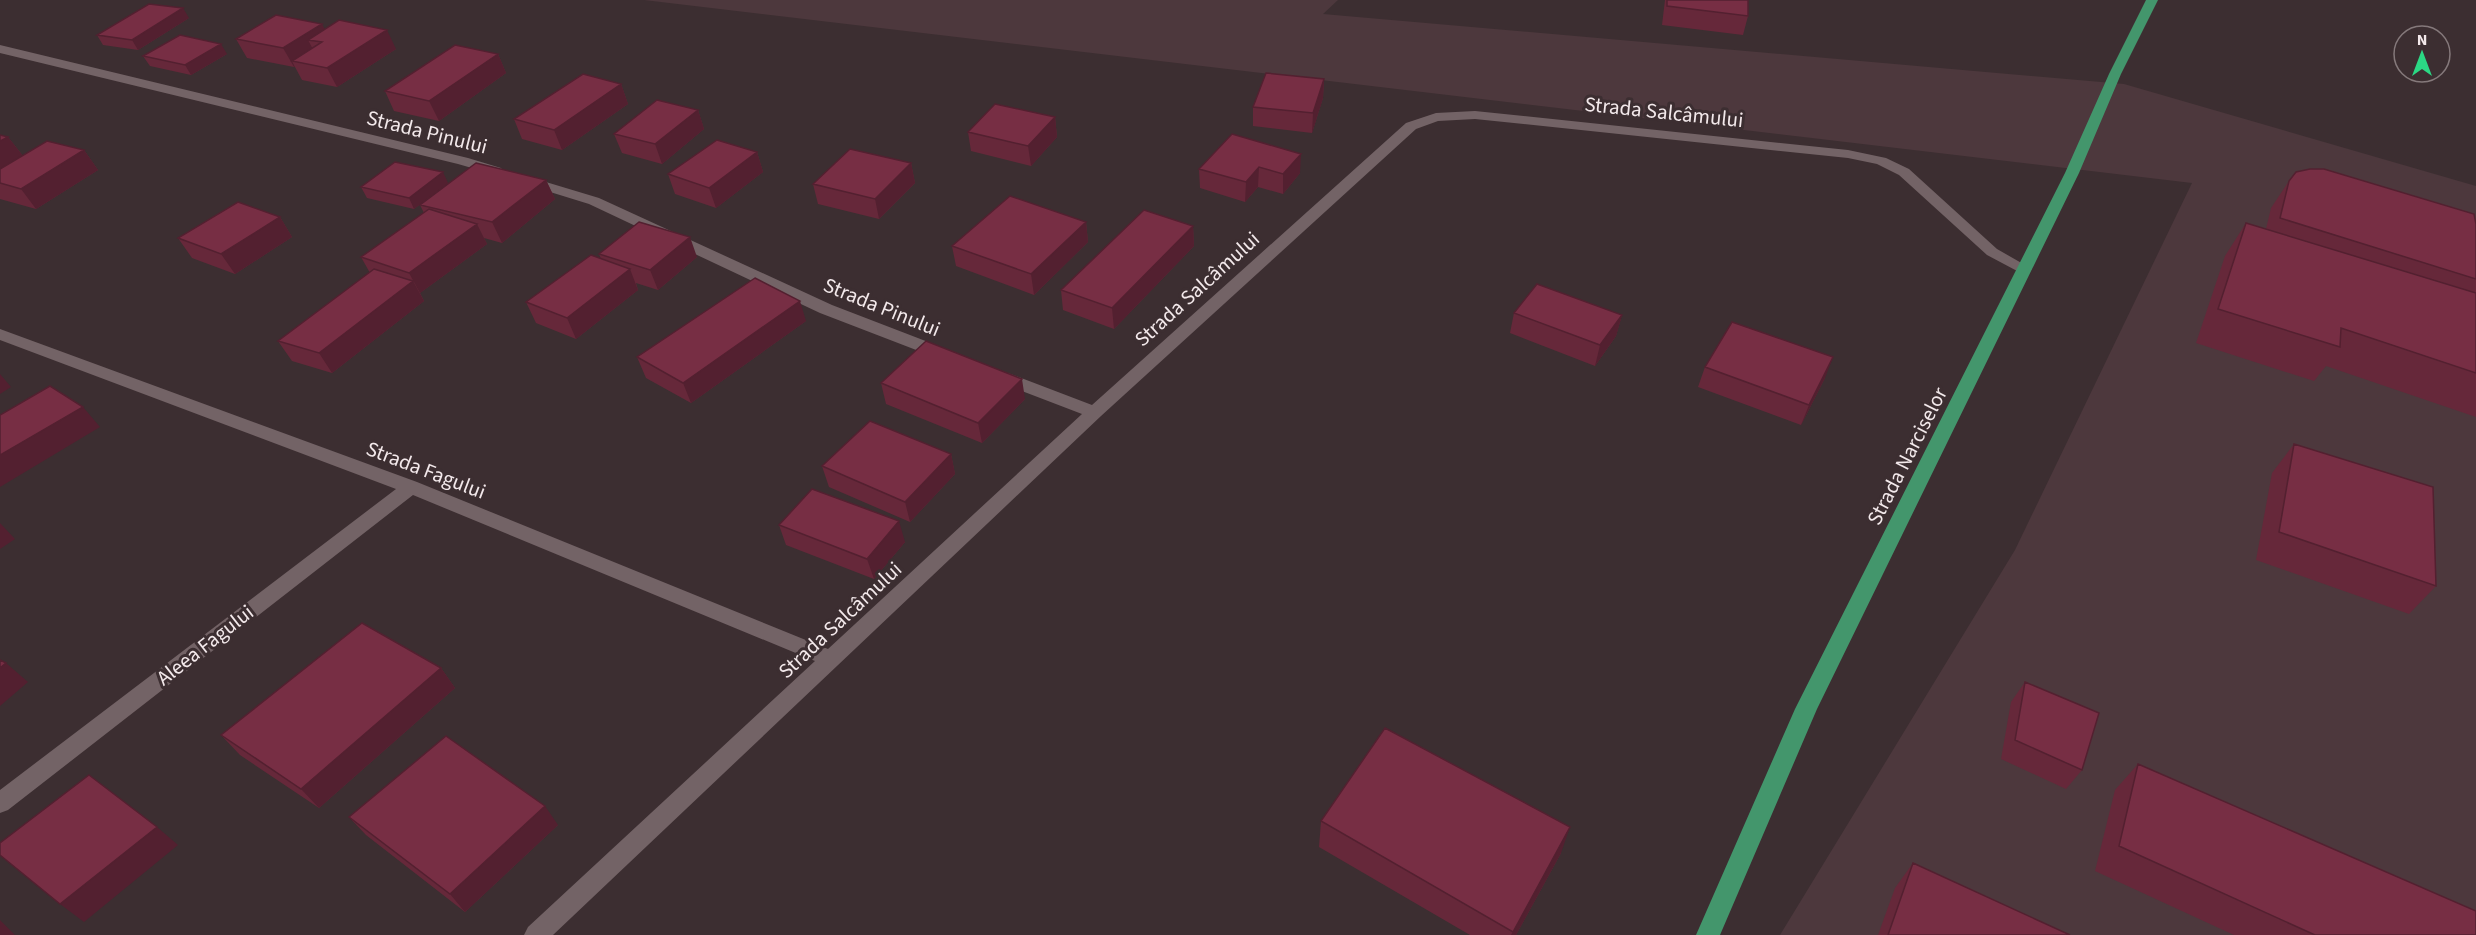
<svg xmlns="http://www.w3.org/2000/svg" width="2476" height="935" font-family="'Source Sans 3',sans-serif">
<rect width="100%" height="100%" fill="#3c2e31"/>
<path fill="#4d383d" d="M644,0H1338L1323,14L2124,84L2476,186V935H1780L2015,550L2192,183Z"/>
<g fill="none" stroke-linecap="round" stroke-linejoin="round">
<path fill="#736366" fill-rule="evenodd" d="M0,45L468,158L501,168L503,171L496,175L458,164L0,53Z
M1475,111L1848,150L1886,158L1909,169L1997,249L2032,269L2024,274L2019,272L1987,255L1899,175L1877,164L1848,158L1475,119L1438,121L1416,129L1101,416L553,935H524L528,927L815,661L413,495L8,810L0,813V790L396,489L0,340V329L417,482L828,649L1082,414L996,381L994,377L996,373H1008L1092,405L1406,123L1436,113Z
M526,176L599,198L832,305L949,350L951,354L949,358H937L820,313L589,204L521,183L519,180Z"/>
<path fill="#43966c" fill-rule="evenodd" d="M2146,0H2158L2121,74L2079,173L1817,709L1720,935H1696L1795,709L2065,173L2109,74Z"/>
</g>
<path fill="#66283a" d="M1665,0H1748V16L1743,35L1662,25Z
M189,18L138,50L103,45L97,35Z
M325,30L396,49L337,87L302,80L295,67H294L247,58L236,39Z
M227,54L191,75L150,66L143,56Z
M498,54L506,73L439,121L394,111L385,91Z
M1324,79L1323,98L1312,133L1253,126V107Z
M621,84L628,104L562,150L522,139L514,119Z
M698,110L704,129L662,164L622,153L614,134Z
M1055,117L1057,137L1031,166L971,151L968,132Z
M1232,134L1300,173L1283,194L1258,187L1245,202L1200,188L1199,169Z
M0,135L8,137L23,156L84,150L98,170L36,209L0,199Z
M757,152L763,172L716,208L675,194L668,174Z
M911,163L915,183L879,219L818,204L813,184Z
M546,180L555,199L502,243L484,238L487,244L420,293L424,301L332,373L292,361L278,341L370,273L361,257L424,213L420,205Z
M2289,181L2476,224V417L2326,366L2314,381L2196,343L2225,256L2246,223L2266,229L2271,208Z
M448,183L414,209L367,198L361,187Z
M280,217L292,237L235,274L192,258L178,238Z
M1086,222L1088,242L1034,295L956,266L952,246Z
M1193,226L1194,246L1114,329L1063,310L1061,290Z
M599,254L697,257L658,290L636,283L638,290L576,339L536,323L526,302L601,259Z
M1514,313L1622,315L1616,336L1595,366L1510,333Z
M806,321L691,403L646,378L637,357Z
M1705,367L1825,378L1801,425L1698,387Z
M881,383L1025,399L982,443L886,404Z
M2294,444L2436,586L2409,614L2256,560L2272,473Z
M951,454L955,474L910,522L829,487L822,466Z
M779,525L905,542L874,579L786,545Z
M441,668L455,688L319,808L240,755L221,735Z
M2025,682L2082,770L2066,789L2001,759L2011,702Z
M2138,764L2476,935H2234L2095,871L2115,790Z
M349,817L558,825L465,912L366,835Z
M1321,821L1561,853L1516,935H1470L1319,847Z
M1913,863L2070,935H1878L1895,888Z"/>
<path fill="#532030" d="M183,8L189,18L138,50L132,40Z
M322,24L332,43L322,42L308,40L315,53L292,61L295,67H294L283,48Z
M387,30L396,49L337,87L327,68Z
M221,44L227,54L191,75L185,65Z
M498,54L506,73L439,121L429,101Z
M1324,79L1323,98L1312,133L1313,113Z
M621,84L628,104L562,150L554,130Z
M698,110L704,129L662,164L655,144Z
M1055,117L1057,137L1031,166L1028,146Z
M8,137L23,156L0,169V141Z
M84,150L98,170L36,209L21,189Z
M757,152L763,172L716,208L709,188Z
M1301,154L1300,173L1283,194V174Z
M911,163L915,183L879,219L875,199Z
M1259,167L1258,187L1245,202L1246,182Z
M443,172L448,183L414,209L409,198Z
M546,180L555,199L502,243L492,222Z
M280,217L292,237L235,274L221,254Z
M1086,222L1088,242L1034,295L1031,274Z
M477,224L487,244L420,293L409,273Z
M1193,226L1194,246L1114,329L1112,308Z
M690,237L697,257L658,290L650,270Z
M630,269L638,290L576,339L567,318Z
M413,281L424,301L332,373L319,353Z
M800,301L806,321L691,403L683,383Z
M1622,315L1616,336L1595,366L1600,345Z
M1833,357L1825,378L1801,425L1809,405Z
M0,374L11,387L0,394Z
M1022,379L1025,399L982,443L978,423Z
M83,407L100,427L0,487V455Z
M951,454L955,474L910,522L905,502Z
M899,521L905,542L874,579L867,559Z
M0,523L15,539L0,549Z
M6,663L28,682L0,706V668Z
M441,668L455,688L319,808L301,789Z
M545,806L558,825L465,912L450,894Z
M157,827L178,845L84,922L60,904Z
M1570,827L1561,853L1516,935H1511Z
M0,920L15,935H0Z"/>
<path fill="#772e44" stroke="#532030" stroke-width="1.5" d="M1667,0H1748V16L1667,6Z
M149,4L183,8L132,40L97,35Z
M276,15L322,24L283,48L236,39Z
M339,20L387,30L327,68L292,61L322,42L308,40Z
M180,35L221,44L185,65L143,56Z
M455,45L498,54L429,101L385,91Z
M1266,73L1324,79L1313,113L1253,107Z
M583,74L621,84L554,130L514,119Z
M657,100L698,110L655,144L614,134Z
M995,104L1055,117L1028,146L968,132Z
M1232,134L1301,154L1283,174L1259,167L1246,182L1199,169Z
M0,135L8,137L0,141Z
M717,140L757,152L709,188L668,174Z
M47,141L84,150L21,189L0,183V169Z
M850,149L911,163L875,199L813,184Z
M395,162L443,172L409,198L361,187Z
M476,163L546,180L492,222L420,205Z
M2310,169H2324L2474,214L2476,224V279L2280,218L2289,181L2296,172Z
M1010,196L1086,222L1031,274L952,246Z
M238,202L280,217L221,254L178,238Z
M429,209L477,224L409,273L361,257Z
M1144,210L1193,226L1112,308L1061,290Z
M639,222L690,237L650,270L599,254Z
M2246,223L2476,293V373L2341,328L2340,347L2218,309Z
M591,255L630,269L567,318L526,302Z
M374,269L413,281L319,353L278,341Z
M755,278L800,301L683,383L637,357Z
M1537,284L1622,315L1600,345L1514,313Z
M1732,322L1833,357L1809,405L1705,367Z
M926,341L1022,379L978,423L881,383Z
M50,386L83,407L0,455V415Z
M870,421L951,454L905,502L822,466Z
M2294,444L2433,487L2436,586L2279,532Z
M812,489L899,521L867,559L779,525Z
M362,623L441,668L301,789L221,735Z
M0,660L6,663L0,668Z
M2025,682L2099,713L2082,770L2015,740Z
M1385,728L1570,827L1513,932L1321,821Z
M446,736L545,806L450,894L349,817Z
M2138,764L2476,911V935H2315L2119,846Z
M89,775L157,827L60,904L0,855V843Z
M1913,863L2070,935H1888Z"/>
<g text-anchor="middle" stroke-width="6" stroke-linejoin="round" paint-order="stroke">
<g font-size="21" fill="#f3e9eb" stroke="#3c2e31">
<text transform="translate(1664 112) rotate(6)" y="7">Strada Salcâmului</text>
<text transform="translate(427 132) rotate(14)" y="7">Strada Pinului</text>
<text transform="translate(1197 289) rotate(-42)" y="7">Strada Salcâmului</text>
<text transform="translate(882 307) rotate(22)" y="7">Strada Pinului</text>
<text transform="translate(1907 456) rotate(-63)" y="7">Strada Narciselor</text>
<text transform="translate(426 470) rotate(21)" y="7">Strada Fagului</text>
<text transform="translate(840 620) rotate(-43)" y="7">Strada Salcâmului</text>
<text transform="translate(205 645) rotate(-38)" y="7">Aleea Fagului</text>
</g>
</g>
<g transform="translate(2422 54)"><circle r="28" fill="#3c2e31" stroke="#85797b" stroke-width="1.5"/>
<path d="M0-4.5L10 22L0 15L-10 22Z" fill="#2bd884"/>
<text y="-9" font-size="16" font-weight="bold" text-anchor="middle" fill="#f3e9eb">N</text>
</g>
</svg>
